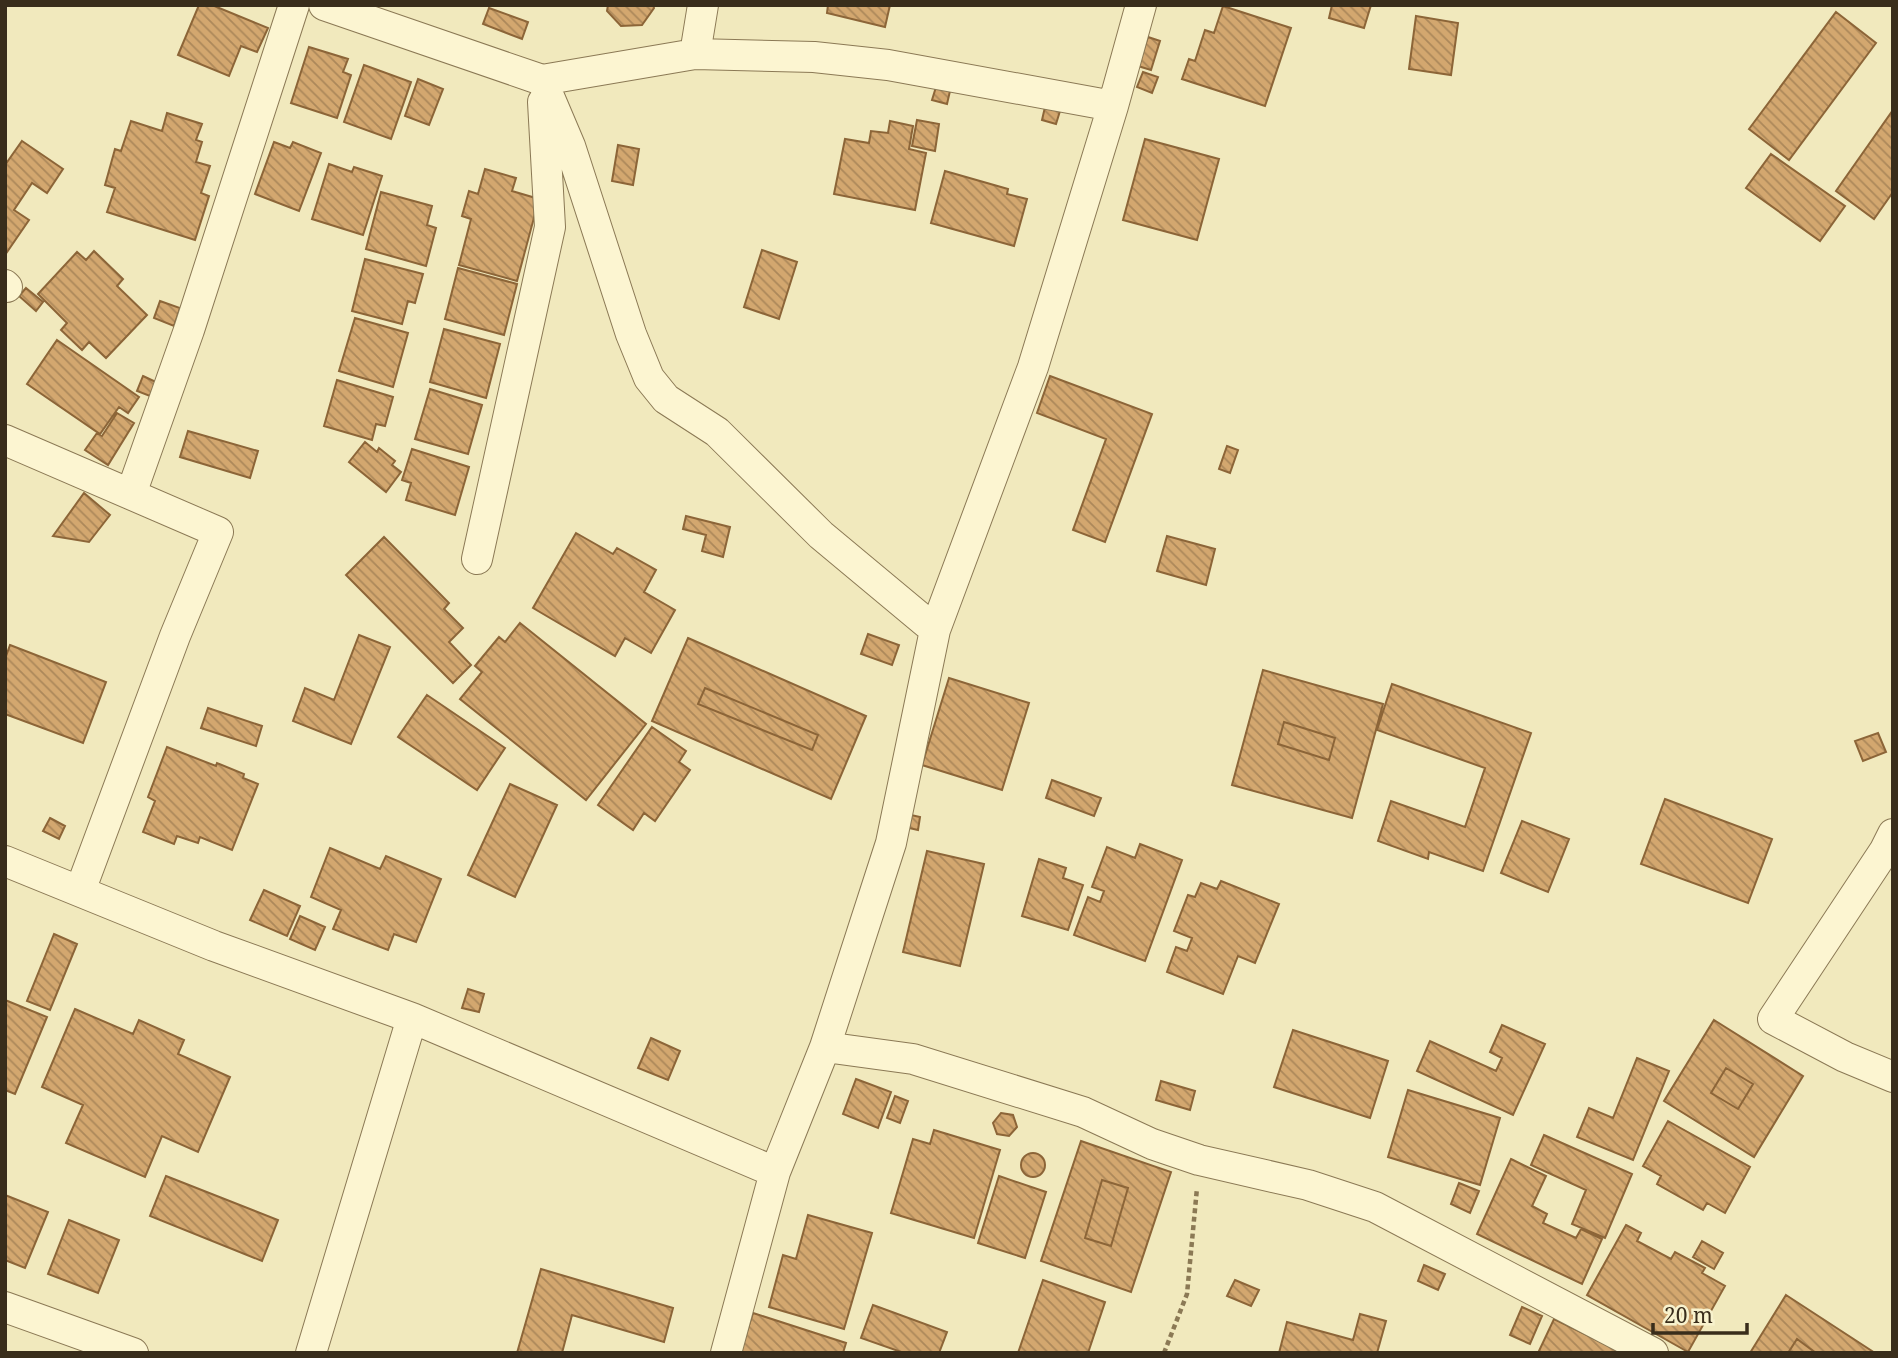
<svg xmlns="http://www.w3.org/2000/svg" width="1898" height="1358" font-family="'Noto Serif',serif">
<defs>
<pattern id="building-back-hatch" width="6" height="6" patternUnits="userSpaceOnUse" patternTransform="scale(1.75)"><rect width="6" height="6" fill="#d3a76f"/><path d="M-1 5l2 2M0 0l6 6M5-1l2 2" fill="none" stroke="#ac885a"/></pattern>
</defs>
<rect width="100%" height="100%" fill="#f1e9bd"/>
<path fill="url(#building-back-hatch)" stroke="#8c6538" stroke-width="2" fill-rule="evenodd" d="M199,5H212L268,28L257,52L241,46L229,76L178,55Z
M608,5H653L654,8L642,25L621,26L607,11Z
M828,5H890L885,27L827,13Z
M1332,5H1371L1364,28L1329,18Z
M1223,6L1291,28L1265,106L1182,79L1189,59L1195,61L1205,30L1214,33Z
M489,8L528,22L522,39L483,24Z
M1836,12L1876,43L1789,160L1749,129Z
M1416,16L1458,23L1451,75L1409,69Z
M1148,37L1160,41L1151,70L1138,66Z
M309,47L348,59L343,72L351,75L337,118L291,103Z
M364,65L411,82L391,139L344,122Z
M1143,72L1158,77L1152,93L1137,87Z
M418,79L443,89L429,125L405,116Z
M936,87L950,91L947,104L932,100Z
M1045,107L1060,111L1056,124L1042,120Z
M1893,110V192L1874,219L1836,191Z
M167,113L202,124L196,140L202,142L196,162L210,166L201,193L209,196L195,240L107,212L115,188L105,185L115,149L121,151L131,121L162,131Z
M917,120L939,124L935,151L912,146Z
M890,121L913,126L909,149L926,153L915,210L834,194L845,139L869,143L871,131L888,133Z
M1145,139L1219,159L1197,240L1123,220Z
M22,141L63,169L47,193L32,183L14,210L29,220L5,255V165Z
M274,142L290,148L293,142L321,153L299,211L255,194Z
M618,145L639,149L633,185L612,181Z
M1771,154L1845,206L1820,241L1746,188Z
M329,164L352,172L354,167L382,176L363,235L312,219Z
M485,169L516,178L512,191L539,199L517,281L459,265L471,219L462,216L469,191L478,194Z
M945,171L1008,189L1007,194L1027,199L1014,246L931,223Z
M381,192L432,206L427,225L436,228L426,266L366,249Z
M762,250L797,262L779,319L744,307Z
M94,251L123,279L117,286L147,315L106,358L89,342L82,350L61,330L67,323L38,294L77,252L86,260Z
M365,259L423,274L415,303L408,301L402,324L352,311Z
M458,268L517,284L504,335L445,319Z
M26,288L43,302L36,311L19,296Z
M160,301L180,308L174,326L154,318Z
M355,318L408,333L393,387L339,371Z
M444,329L500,344L486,398L430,382Z
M57,340L139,397L128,413L119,407L100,434L27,384Z
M143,376L156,382L150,396L137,391Z
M1050,376L1152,414L1105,542L1073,530L1106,439L1037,413Z
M337,380L393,397L385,426L376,424L372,440L324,426Z
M430,389L482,405L468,454L415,439Z
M117,413L134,423L108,465L85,450L97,433L102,436Z
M188,431L258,451L250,478L180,457Z
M365,442L377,452L379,448L395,461L392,465L401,472L386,492L349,462Z
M1227,446L1238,450L1230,473L1219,469Z
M412,449L469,467L455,515L406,500L411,483L402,480Z
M84,493L110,515L89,542L53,536Z
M686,516L730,527L723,557L702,551L706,535L683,529Z
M576,533L613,554L617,548L656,570L644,592L675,610L651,653L625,638L615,656L533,608Z
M1167,536L1215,549L1206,585L1157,571Z
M384,537L449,603L444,609L463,628L449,642L471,665L453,683L346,575Z
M520,623L646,724L586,800L460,699L482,672L475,666L499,637L505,642Z
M868,634L899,645L892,665L861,654Z
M359,635L390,647L351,744L293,721L305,688L334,700Z
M688,638L866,716L831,799L652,721ZM705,688L818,735L812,750L698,704Z
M10,645L106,682L83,743L5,714V659Z
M1263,670L1383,704L1352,818L1232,785ZM1284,722L1335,738L1329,760L1278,744Z
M949,678L1029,703L1002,790L922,765Z
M1392,684L1531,733L1483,871L1429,852L1428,859L1378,841L1391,801L1465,827L1485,768L1377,730Z
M705,688L818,735L812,750L698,704Z
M427,695L505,748L477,790L398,737Z
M208,708L262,726L256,746L201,728Z
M1284,722L1335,738L1329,760L1278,744Z
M652,727L686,751L679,762L690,770L655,821L644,813L633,830L598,805Z
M1878,733L1886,752L1863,761L1855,741Z
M167,747L216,766L217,763L244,774L243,778L258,784L232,850L200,837L198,843L177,836L174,844L143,832L155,801L148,797Z
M1052,780L1101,798L1094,816L1046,798Z
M510,784L557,805L515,897L468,875Z
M1665,799L1772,839L1748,903L1641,864Z
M911,815L920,817L918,830L909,828Z
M50,818L65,826L59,839L43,831Z
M1522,821L1569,839L1548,892L1501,873Z
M1140,844L1182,860L1145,961L1074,935L1088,897L1100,902L1104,891L1092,887L1107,847L1135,858Z
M330,848L380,869L386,856L441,879L416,942L394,934L388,950L333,929L341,910L311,897Z
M927,851L984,864L960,966L903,952Z
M1039,859L1066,868L1063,878L1083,885L1068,930L1022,916Z
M1221,881L1279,904L1255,963L1238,956L1223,994L1167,972L1176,947L1187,951L1192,938L1174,931L1188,895L1195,897L1201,883L1217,889Z
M264,890L300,906L287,936L250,920Z
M300,916L325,927L315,950L290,939Z
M54,934L77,944L50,1010L27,1001Z
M468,989L484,994L479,1012L462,1008Z
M5,1000L47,1017L15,1094L5,1090Z
M75,1009L133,1034L139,1020L184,1040L178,1054L230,1077L198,1152L162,1136L145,1177L66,1143L83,1105L42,1087Z
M1714,1020L1803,1076L1754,1157L1664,1101ZM1726,1068L1753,1084L1738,1109L1711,1093Z
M1502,1025L1545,1044L1513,1115L1417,1071L1430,1041L1496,1071L1502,1058L1490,1052Z
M1293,1030L1388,1061L1370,1118L1274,1087Z
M651,1038L680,1051L668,1080L638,1068Z
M1637,1058L1669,1071L1633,1160L1577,1137L1589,1108L1613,1118Z
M1726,1068L1753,1084L1738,1109L1711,1093Z
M856,1079L891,1092L878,1128L843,1114Z
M1161,1081L1195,1091L1190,1110L1156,1100Z
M1408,1090L1500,1118L1480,1185L1388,1157Z
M895,1096L908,1101L900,1123L887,1118Z
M1001,1113L1013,1115L1017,1127L1009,1136L997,1134L993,1123Z
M1668,1121L1750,1167L1725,1213L1707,1203L1703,1210L1657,1184L1661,1176L1643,1166Z
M934,1130L1000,1150L974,1238L891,1213L913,1139L930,1144Z
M1544,1135L1632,1174L1605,1238L1572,1224L1586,1190L1531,1165Z
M1081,1141L1171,1172L1131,1292L1041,1261ZM1102,1180L1128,1188L1111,1246L1085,1238Z
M1021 1165a12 12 0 1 1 24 0a12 12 0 1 1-24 0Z
M1511,1159L1546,1176L1532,1206L1547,1214L1543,1223L1576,1238L1581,1229L1602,1239L1582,1284L1477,1234Z
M166,1176L278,1220L262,1261L150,1216Z
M999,1176L1046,1192L1025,1258L978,1243Z
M1102,1180L1128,1188L1111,1246L1085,1238Z
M1459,1183L1479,1191L1470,1213L1451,1204Z
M5,1195L48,1212L25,1268L5,1260Z
M808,1215L872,1233L844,1329L769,1307L783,1255L796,1259Z
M69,1220L119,1240L98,1293L48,1274Z
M1626,1225L1641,1233L1637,1241L1671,1259L1675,1252L1705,1268L1702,1273L1725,1286L1688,1352L1587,1295Z
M1702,1241L1723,1253L1714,1269L1693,1257Z
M1424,1265L1445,1274L1438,1290L1418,1281Z
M541,1269L673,1308L664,1342L572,1315L562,1353H517Z
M1043,1280L1105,1302L1088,1353H1018Z
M1235,1280L1259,1290L1251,1306L1227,1296Z
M1786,1295L1875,1353H1816L1797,1339L1788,1353H1750Z
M873,1305L947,1332L939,1353H904L861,1338Z
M1522,1307L1542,1316L1530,1344L1510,1335Z
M753,1313L846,1343L843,1353H740Z
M1360,1314L1386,1321L1377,1353H1279L1287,1322L1353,1340Z
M1554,1319L1624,1353H1538Z
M1797,1339L1816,1353H1788Z"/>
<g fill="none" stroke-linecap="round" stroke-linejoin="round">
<defs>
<path id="street" d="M324,5L542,80L695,54L814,57L888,65L1113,106
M695,54L703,5
M542,80L570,146L631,334L649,378L666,399L717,432L821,535L935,630
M5,285L7,287
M5,440L218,532L175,636L80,891
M131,494L189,330L294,5
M477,559L550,227L543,102
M1893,834L1885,850L1773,1019L1845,1057L1893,1077
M5,861L214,946L412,1018L775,1172
M825,1047L913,1059L1083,1112L1152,1144L1199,1160L1308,1185L1375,1207L1653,1353
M5,1307L133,1353
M311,1353L412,1018
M726,1353L775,1172L825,1047L891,843L935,630L1033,367L1113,106L1141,5"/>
</defs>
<use href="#street" stroke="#8b7955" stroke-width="32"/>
<path stroke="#8b7955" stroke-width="4.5" stroke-dasharray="5 3.5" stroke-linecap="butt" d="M1164,1353L1187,1294L1197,1188"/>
<use href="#street" stroke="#fcf5d1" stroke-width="30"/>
</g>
<rect width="1898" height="1358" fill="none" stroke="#392d1b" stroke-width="14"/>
<path d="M1653 1323v10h94v-10" fill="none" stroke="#392d1b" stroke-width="3.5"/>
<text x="1664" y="1323" font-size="21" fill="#392d1b" stroke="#f8f2cd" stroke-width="5" paint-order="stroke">20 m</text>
</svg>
